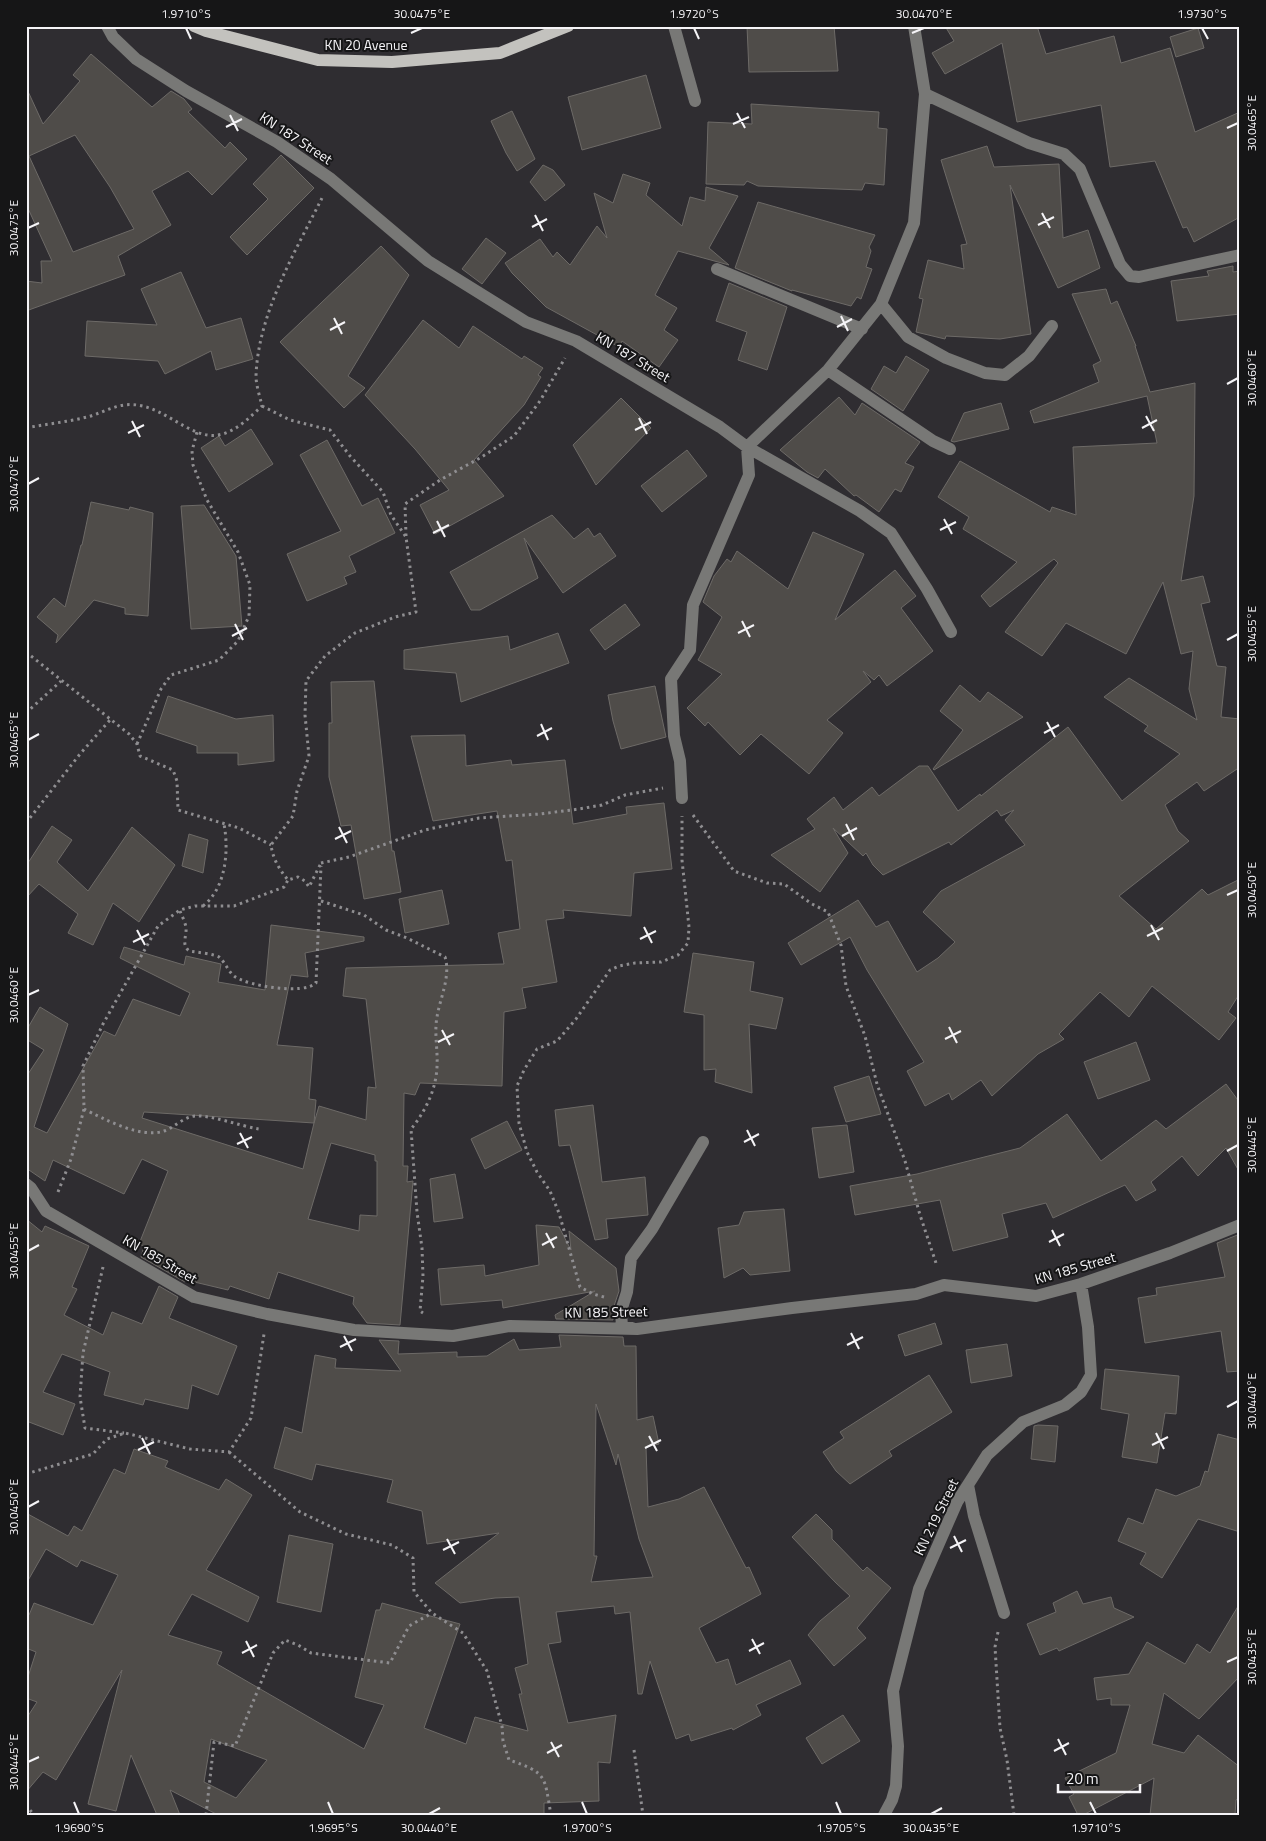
<svg xmlns="http://www.w3.org/2000/svg" width="1266" height="1841" font-family="'Titillium Web',sans-serif">
<rect width="100%" height="100%" fill="#2f2d31"/>
<path fill="#4f4c49" stroke="#6d6a67" fill-rule="evenodd" d="M747,26H834L838,71L749,72Z
M945,26H1037L1046,54L1114,36L1121,63L1170,48L1195,132L1240,112V217L1194,242L1187,227L1183,228L1155,161L1110,167L1101,105L1017,122L1002,43L945,74L932,53L954,41Z
M1198,28L1204,48L1176,57L1170,37Z
M91,54L152,107L171,91L184,99L192,109L188,112L225,148L230,142L247,159L212,195L188,171L152,191L171,225L118,256L125,275L26,311V281L42,283L41,261H52L26,204V87L43,124L80,81L73,75ZM75,135L110,187L134,229L73,252L29,156Z
M646,75L661,128L582,150L568,97Z
M751,104L879,112L878,128L887,129L884,185L865,183L862,190L758,186L747,181L744,185L706,184L708,122L752,124Z
M512,111L535,159L517,171L506,153L491,121Z
M987,146L994,167L1059,164L1063,238L1088,230L1100,268L1058,288L1010,185L1031,334L1000,339L946,336L945,339L916,332L923,299L919,298L928,260L964,269L961,245L967,244L941,160Z
M281,155L314,188L247,255L230,237L268,199L253,184Z
M543,165L553,170L565,185L545,201L530,182Z
M623,174L650,183L646,195L682,226L690,197L705,201L706,187L738,196L709,248L729,265L678,251L655,295L677,308L664,330L678,340L659,367L622,341L619,347L546,307L512,273L505,263L540,239L553,257L557,252L570,265L597,226L607,238L594,193L613,203Z
M758,202L875,235L869,247L871,251L866,267L872,269L861,299L857,297L851,306L792,290V291L735,268Z
M486,238L506,253L482,284L462,269Z
M381,246L409,275L348,376L365,388L344,408L280,342Z
M1233,266V272L1240,271V314L1177,321L1171,281L1209,276L1207,271Z
M181,272L206,328L241,318L253,359L216,370L211,351L165,374L158,361L85,356L87,321L157,325L141,289Z
M729,283L787,307L767,370L738,360L747,332L716,321Z
M1106,289L1111,304L1117,301L1136,346H1135L1150,392L1195,383L1194,496L1181,581L1203,576L1210,602L1201,604L1217,666L1226,667L1221,717L1240,719V767L1204,791L1197,782L1165,805L1178,831L1189,841L1119,896L1156,929L1202,889L1208,895L1240,879V993L1228,1012L1236,1018L1219,1040L1152,986L1129,1017L1100,992L1059,1034L1064,1039L1038,1054L992,1096L981,1080L952,1100L949,1093L925,1106L907,1071L924,1062L867,970L850,937L801,965L788,943L858,900L876,927L888,921L917,972L938,958L955,942L923,912L941,891L1025,845L1005,820L1014,810L1001,816L997,810L951,845L949,842L883,875L873,865L866,853L863,856L833,828L848,853L820,892L771,855L815,829L807,819L834,797L843,810L872,787L879,796L919,766H928L958,811L980,794L981,796L1068,727L1122,801L1180,754L1144,731L1148,726L1104,697L1129,678L1197,720L1189,689L1193,651L1181,654L1163,582L1126,654L1066,623L1042,656L1005,632L1058,563L1054,559L990,607L981,596L1017,562L963,529L969,517L938,497L960,461L1050,512L1052,507L1076,515L1073,447L1157,443L1147,396L1034,423L1030,411L1099,382L1093,365L1101,361L1072,294Z
M423,320L459,348L473,326L522,359L524,356L543,368L538,375L541,377L524,405L474,460L504,496L435,534L420,505L449,490L415,449L365,395Z
M906,356L929,370L903,411L871,389L884,366L896,373Z
M839,397L855,415L862,403L920,442L905,463L914,467L901,492L895,489L879,512L856,495L854,496L825,469L818,478L807,472L780,450Z
M621,398L651,428L596,485L573,445Z
M1001,403L1009,429L954,442L951,441L964,413Z
M251,429L273,464L229,492L201,448L219,436L225,446Z
M327,440L362,506L378,498L395,533L349,556L356,572L344,577L347,584L307,601L287,554L341,531L300,455Z
M687,450L707,476L662,512L641,486Z
M91,502L129,510L130,507L153,513L148,616L125,614V608L94,600L56,643L58,635L37,617L54,598L65,607L81,545H82Z
M204,505L236,556L242,626L191,629L181,506Z
M552,515L574,539L588,528L594,537L600,533L616,556L563,593L524,538L538,578L480,610H471L450,572Z
M813,532L864,554L835,620L895,570L916,596L901,608L933,651L887,686L879,675L874,680L863,671L871,682L827,720L843,733L809,774L761,734L740,755L708,722L705,726L687,708L722,674L698,660L722,617L703,602L714,576L727,559L731,562L737,551L788,589Z
M625,604L640,625L605,650L590,630Z
M558,633L569,663L461,702L456,673L404,669V650L508,636L510,650Z
M374,681L392,851H394L401,892L364,899L351,825L341,826L329,777V723H332L331,682Z
M960,685L980,702L988,692L1023,717L934,770L933,769L963,730L940,711Z
M655,686L666,737L621,749L613,721L608,695Z
M168,696L236,719L273,715L274,761L238,765V753H197V746L156,732Z
M465,735L466,766L511,760L512,765L565,760L573,824L627,814L626,807L664,803L672,869L634,873L631,916L563,910L564,918L546,920L557,982L522,988L526,1008L504,1012L502,1086L420,1083L415,1095L404,1093L403,1166H408L407,1182L413,1181L400,1325L367,1323L353,1304L354,1297L278,1272L269,1299L230,1286L228,1290L186,1280L185,1282L141,1257L144,1246L139,1244L168,1171L142,1159L124,1194L53,1160L45,1181L26,1168V1077L44,1050L26,1039V1031L40,1007L68,1024L34,1127L47,1133L104,1031L115,1036L133,999L180,1016L190,993L120,958L124,947L184,965L186,956L221,964L218,982L265,990L271,925L364,937V941L305,953L308,977L291,975L277,1045L313,1048L309,1099L316,1100L314,1123L319,1106L366,1120L368,1087L376,1088L366,999L343,996L346,968L504,964L498,933L520,929L512,860L506,861L497,811L433,821L411,736ZM144,1112L314,1123L303,1169L142,1118ZM331,1143L375,1155V1161H377V1216L360,1215L359,1231L308,1219Z
M52,826L72,840L57,862L88,891L132,827L175,865L139,922L113,903L93,945L68,933L78,914L39,884L26,898V866Z
M189,834L208,840L203,873L182,866Z
M442,890L449,924L405,933L399,899Z
M693,953L754,962L750,991L783,998L776,1029L749,1024L752,1093L715,1082L716,1069L704,1070V1015L684,1012Z
M1136,1042L1150,1080L1098,1099L1084,1062Z
M869,1076L881,1114L846,1122L834,1087Z
M1226,1084L1240,1103V1173L1226,1148L1198,1176L1182,1156L1151,1182L1156,1190L1136,1201L1125,1185L1053,1218L1046,1203L1002,1214L1008,1237L953,1251L940,1200L855,1215L850,1186L917,1174L1020,1148L1067,1114L1101,1161L1156,1120L1166,1129Z
M593,1105L602,1182L645,1177L648,1215L606,1219L608,1238L595,1240L570,1145L559,1146L555,1110Z
M507,1121L522,1150L485,1169L471,1139Z
M847,1125L854,1172L819,1178L812,1128Z
M455,1174L463,1218L434,1222L430,1179Z
M784,1209L790,1271L750,1275L743,1268L724,1278L718,1228L739,1225L744,1212Z
M26,1219L42,1232L45,1226L89,1246L72,1287L77,1289L64,1315L103,1335L112,1312L142,1324L159,1286L178,1297L169,1318L237,1346L218,1395L192,1385L188,1409L145,1399L143,1405L104,1395L110,1372L62,1354L43,1392L75,1404L63,1435L29,1422L26,1427Z
M536,1225L559,1227L571,1250L569,1231L616,1268L619,1291L613,1309V1320L556,1319L555,1315L595,1291L503,1308L502,1300L441,1305L438,1269L484,1265L485,1276L539,1265Z
M1240,1234V1371L1227,1372L1221,1331L1145,1343L1138,1298L1157,1295L1156,1288L1225,1277L1217,1243Z
M935,1323L942,1344L905,1356L898,1335Z
M559,1335L623,1337L624,1346H636L637,1420L653,1416L659,1444L646,1447L648,1507L679,1499L704,1487L746,1568L749,1567L761,1594L699,1628L716,1663L728,1659L736,1685L790,1660L801,1684L756,1705L761,1715L733,1730L732,1728L691,1741L689,1734L676,1739L650,1661L642,1694H638L630,1612L615,1614L614,1606L556,1612L561,1642L548,1644L568,1723L616,1715L610,1763L598,1762L599,1801L544,1803V1815H218L170,1790L180,1815H157L131,1755L116,1811L88,1804L122,1670L56,1780L43,1772L26,1792V1719L37,1702L26,1698V1683L36,1652L26,1648V1615H29L34,1603L93,1625L118,1575L81,1560L77,1567L46,1549L26,1584V1513L68,1536L74,1526L82,1531L114,1469L125,1474L134,1449L168,1461L165,1467L219,1490L226,1479L252,1495L206,1570L259,1597L248,1622L192,1594L168,1635L222,1652L217,1664L364,1749L384,1705L355,1697L376,1610H380L382,1603L460,1624L424,1728L466,1744L475,1717L528,1731L519,1694H522L515,1668L528,1664L519,1597L495,1598L460,1603L435,1583L499,1533L427,1544L422,1511L387,1502L393,1480L316,1464L312,1480L274,1468L285,1427L302,1433L315,1355L336,1359L335,1368L401,1371L379,1340L399,1341L398,1354L457,1352V1357L487,1356L514,1339L519,1350L561,1347ZM596,1404L616,1465L618,1454L639,1539L653,1577L591,1582L597,1556H594ZM211,1739L267,1760L236,1798L204,1782Z
M1007,1344L1012,1376L971,1383L966,1350Z
M1105,1369L1179,1376L1176,1414L1165,1413L1157,1463L1122,1457L1129,1414L1101,1409Z
M929,1375L952,1412L889,1451L892,1456L850,1484L836,1471L823,1452L844,1438L840,1432Z
M1038,1425L1058,1426L1055,1462L1031,1459L1034,1426Z
M1218,1434L1240,1440V1532L1198,1519L1162,1578L1140,1564L1146,1553L1118,1541L1128,1518L1143,1524L1156,1489L1176,1496L1200,1486L1205,1471L1208,1472Z
M816,1514L832,1530V1539L863,1571L867,1567L891,1588L857,1628L866,1638L834,1666L808,1635L820,1621L850,1596L836,1583L792,1537Z
M289,1535L333,1544L321,1612L277,1602Z
M1077,1591L1083,1604L1111,1597L1114,1608L1134,1617L1059,1651L1057,1648L1040,1655L1027,1624L1056,1612L1053,1603Z
M1240,1603V1676L1199,1719L1164,1693L1152,1744L1184,1753L1198,1735L1240,1767V1797L1236,1800L1235,1815H1150L1154,1778L1083,1815H1078L1069,1797L1074,1794L1065,1778L1116,1753L1130,1705H1111V1698L1097,1700L1094,1678L1129,1674L1147,1642L1185,1664L1197,1644L1210,1653Z
M843,1715L860,1741L822,1764L806,1738Z"/>
<g fill="none" stroke-linecap="round" stroke-linejoin="round">
<path stroke="#8f8e91" stroke-width="3" stroke-dasharray="2.5 4" stroke-linecap="butt" d="M262,406L290,420L330,430L350,456L383,492L391,515L406,537L416,612L395,617L355,633L325,656L306,681L305,715L309,756L297,791L293,816L271,845C273,859 279,869 288,880L298,877L305,881L309,887L321,863
M26,428C46,424 67,422 87,417C99,414 111,407 124,405C161,400 188,440 218,435C236,432 250,417 262,406C260,397 256,385 256,376C258,314 295,252 322,198
M406,536L405,504L440,480L480,458L514,436L540,401L565,358
M26,652L129,734L137,744L140,756L173,770L177,781L178,810L239,828L271,845
M26,713L61,681
M137,744L161,689L171,675L219,660L238,641L249,616L250,585L238,552L207,500L193,465L192,451L197,432
M693,815L734,871L767,883L784,884L812,904L828,912L841,945L846,986L865,1036L877,1084L905,1161L920,1215L937,1266
M26,823L80,754L110,720
M321,863L349,857L425,830L479,818L540,814L579,809L602,805L625,795L663,788
M321,901L364,915L386,930L407,938L445,957C451,976 440,998 437,1017C434,1033 438,1050 437,1067C436,1090 425,1112 411,1129L417,1212L422,1248L423,1276L420,1311L423,1313
M203,906C226,888 229,851 224,824
M180,911C182,916 185,922 186,927C187,936 181,944 189,951C196,952 214,954 219,957C225,962 228,971 234,976C247,986 304,995 316,983L321,866
M84,1109C104,1119 141,1139 164,1131C174,1128 183,1117 195,1116C212,1115 240,1126 259,1129
M58,1192L71,1159L84,1109L83,1066L103,1024L158,926L180,910L195,906H234L284,887L288,880
M103,1267L83,1353L80,1397L85,1428L124,1433
M604,1297L593,1294L580,1287L559,1213L550,1191L537,1172L527,1152L519,1123L517,1086L524,1070L537,1049L557,1041L576,1019L610,970L619,966L635,963L661,962L678,955L688,943L689,927L682,860V816
M229,1452L300,1512L346,1534L392,1545L413,1558L414,1592L432,1613L463,1633L487,1671L502,1726L503,1741L509,1760C548,1773 544,1776 551,1815
M26,1474L93,1454L107,1439L125,1433L190,1449L229,1452L251,1418L264,1334
M998,1632L995,1647L1000,1728L1007,1760L1014,1815
M634,1750L643,1815
M26,1805L34,1815
M206,1815L214,1742L235,1746L273,1653L285,1640L298,1645L311,1653L390,1663L409,1626L432,1613"/>
<path stroke="#787876" stroke-width="12" d="M107,26L113,37L136,59L186,91L277,142L331,179L428,261L526,322L576,341L720,427L747,447L828,370L881,304L914,223L925,94L914,26
M674,26L695,101
M925,94L1029,143L1064,154L1080,169L1120,264L1130,276L1139,277L1240,255
M717,269L862,329
M881,304L908,337L946,358L985,373L1005,375L1029,356L1052,326
M828,370L933,441L950,449
M747,447L860,511L891,533L927,589L951,632
M682,798L680,761L674,736L671,679L690,650L693,605L749,475L747,447
M26,1184L31,1188L46,1211L194,1297L267,1314L354,1330L453,1336L510,1326L637,1329L792,1308L916,1294L944,1285L1036,1296L1081,1284L1170,1253L1240,1225
M632,1328L622,1327L621,1311L627,1292L631,1258L652,1229L703,1142
M968,1485L974,1516L1004,1613
M884,1815L892,1800L896,1786L898,1746L893,1691L919,1589L957,1502L987,1455L1023,1422L1065,1405L1081,1392L1091,1375L1088,1327L1081,1284"/>
<path stroke="#c3c2be" stroke-width="12" d="M194,26L206,31L318,60L392,62L500,53L568,26"/>
</g>
<path fill="none" stroke="#f5f4f7" stroke-width="2" d="M186,28L191,39M694,28L699,39M1202,28L1208,39M411,33L422,28M912,33L924,28M737,113L745,128M230,115L238,131M733,124L749,117M226,127L242,119M1227,128L1238,123M1042,213L1050,228M535,215L543,231M1038,225L1054,217M532,227L547,219M28,228L39,223M841,316L848,331M334,318L342,334M837,327L852,319M330,330L345,322M1227,384L1238,378M1146,416L1154,431M639,418L647,434M132,421L140,437M1142,428L1157,420M635,430L651,422M128,433L144,425M28,484L39,478M944,519L952,534M437,521L445,537M940,530L956,522M433,533L449,525M742,621L750,637M235,624L243,640M738,633L754,625M232,636L247,628M1227,640L1238,634M1047,722L1055,737M541,724L548,740M1044,733L1059,725M537,736L552,728M28,740L39,734M846,824L854,840M339,827L347,843M842,836L857,828M335,839L351,831M1227,895L1238,890M1151,925L1159,940M644,927L652,943M137,930L145,945M1147,936L1163,928M640,939L656,931M133,942L149,934M28,995L39,990M949,1027L957,1043M442,1030L450,1045M945,1039L961,1031M438,1042L454,1034M747,1130L755,1146M240,1133L248,1148M744,1142L759,1134M237,1144L252,1137M1227,1151L1238,1145M1052,1230L1060,1246M546,1233L554,1248M1049,1242L1064,1234M542,1245L557,1237M28,1251L39,1245M851,1333L859,1349M344,1336L352,1351M847,1345L863,1337M340,1347L356,1339M1227,1407L1238,1401M1156,1433L1164,1449M649,1436L657,1451M142,1438L150,1454M1152,1445L1168,1437M645,1448L661,1440M138,1450L154,1442M28,1507L39,1501M954,1536L962,1552M447,1539L455,1554M950,1548L966,1540M443,1550L459,1542M752,1639L760,1654M246,1641L254,1657M749,1651L764,1643M242,1653L257,1645M1227,1662L1238,1657M1058,1739L1066,1755M551,1742L559,1757M1054,1751L1069,1743M547,1753L562,1745M28,1762L39,1757M74,1802L79,1814M328,1802L333,1814M582,1802L587,1814M836,1802L841,1814M1090,1802L1096,1814M429,1814L440,1808M931,1814L942,1808"/>
<g text-anchor="middle" stroke-width="4" stroke-linejoin="round" paint-order="stroke">
<g font-size="14" fill="#f5f4f7" stroke="#161617">
<text x="366" y="50">KN 20 Avenue</text>
<text transform="translate(296 138) rotate(33)" y="5">KN 187 Street</text>
<text transform="translate(633 357) rotate(31)" y="5">KN 187 Street</text>
<text transform="translate(160 1259) rotate(30)" y="5">KN 185 Street</text>
<text transform="translate(1075 1268) rotate(-16)" y="5">KN 185 Street</text>
<text transform="translate(606 1312) rotate(-1)" y="5">KN 185 Street</text>
<text transform="translate(936 1517) rotate(-64)" y="5">KN 219 Street</text>
</g>
</g>
<rect width="1266" height="1841" fill="none" stroke="#161617" stroke-width="55"/>
<path d="M1058 1784v8h82v-8" fill="none" stroke="#f5f4f7" stroke-width="2.5"/>
<text x="1066" y="1784" font-size="15" fill="#f5f4f7" stroke="#161617" stroke-width="4" paint-order="stroke">20 m</text>
<rect x="28" y="28" width="1210" height="1786" fill="none" stroke="#f5f4f7" stroke-width="2"/>
<g font-size="12" text-anchor="middle" fill="#f5f4f7">
<text x="186" y="18">1.9710°S</text>
<text x="422" y="18">30.0475°E</text>
<text x="694" y="18">1.9720°S</text>
<text x="924" y="18">30.0470°E</text>
<text x="1202" y="18">1.9730°S</text>
<text transform="translate(1252 123) rotate(-90)" y="4">30.0465°E</text>
<text transform="translate(14 228) rotate(-90)" y="4">30.0475°E</text>
<text transform="translate(1252 378) rotate(-90)" y="4">30.0460°E</text>
<text transform="translate(14 484) rotate(-90)" y="4">30.0470°E</text>
<text transform="translate(1252 634) rotate(-90)" y="4">30.0455°E</text>
<text transform="translate(14 740) rotate(-90)" y="4">30.0465°E</text>
<text transform="translate(1252 890) rotate(-90)" y="4">30.0450°E</text>
<text transform="translate(14 995) rotate(-90)" y="4">30.0460°E</text>
<text transform="translate(1252 1145) rotate(-90)" y="4">30.0445°E</text>
<text transform="translate(14 1251) rotate(-90)" y="4">30.0455°E</text>
<text transform="translate(1252 1401) rotate(-90)" y="4">30.0440°E</text>
<text transform="translate(14 1507) rotate(-90)" y="4">30.0450°E</text>
<text transform="translate(1252 1657) rotate(-90)" y="4">30.0435°E</text>
<text transform="translate(14 1762) rotate(-90)" y="4">30.0445°E</text>
<text x="79" y="1832">1.9690°S</text>
<text x="333" y="1832">1.9695°S</text>
<text x="429" y="1832">30.0440°E</text>
<text x="587" y="1832">1.9700°S</text>
<text x="841" y="1832">1.9705°S</text>
<text x="931" y="1832">30.0435°E</text>
<text x="1096" y="1832">1.9710°S</text>
</g>
</svg>
